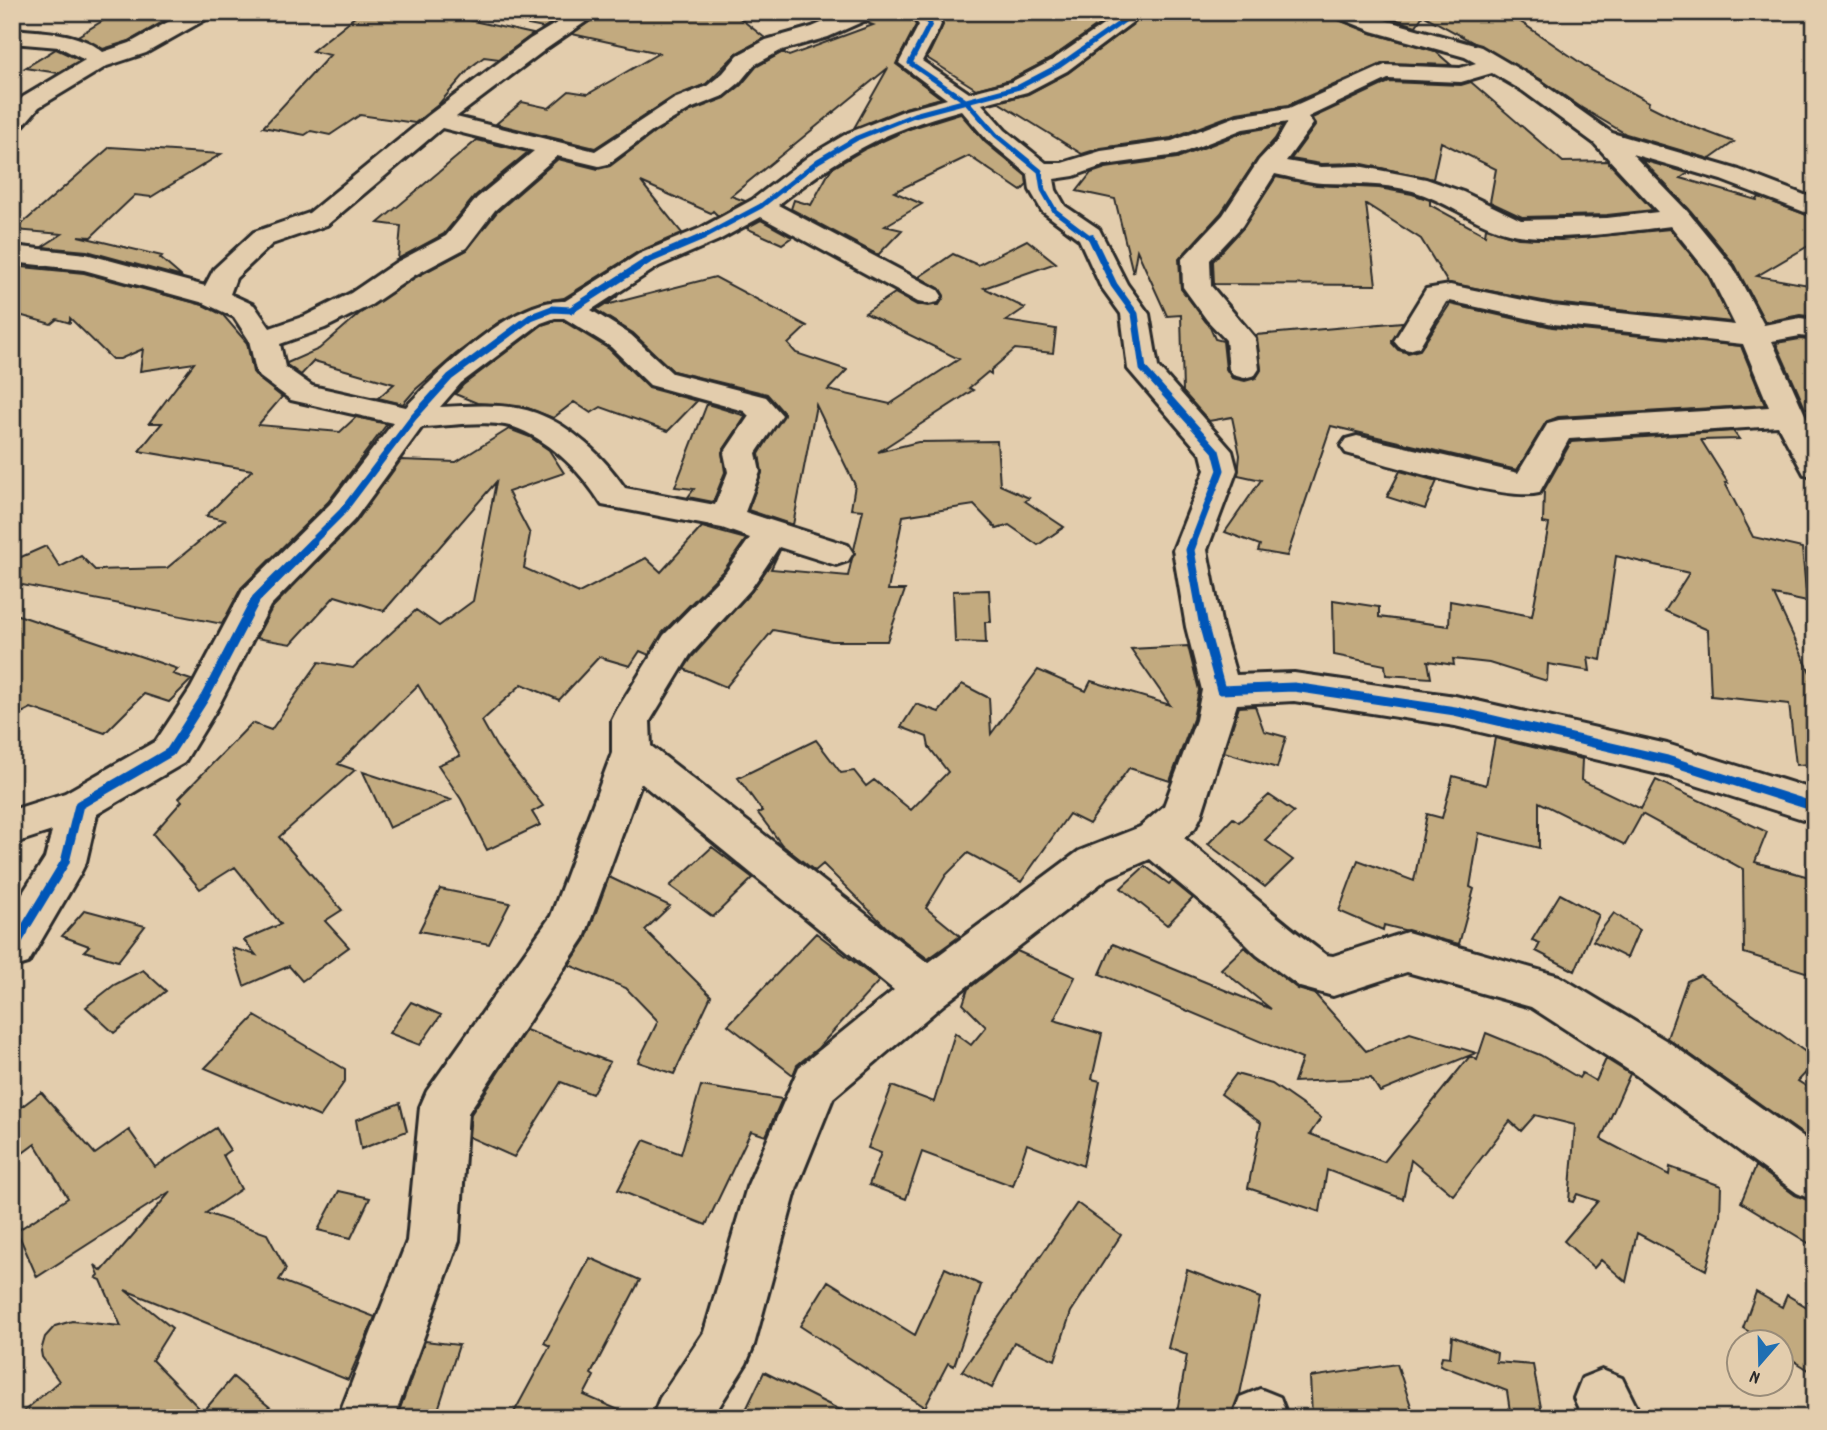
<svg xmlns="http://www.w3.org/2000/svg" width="1827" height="1430" font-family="Dekko,sans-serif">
<rect width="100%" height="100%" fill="#e3cdad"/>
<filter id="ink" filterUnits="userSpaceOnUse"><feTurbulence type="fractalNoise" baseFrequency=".0143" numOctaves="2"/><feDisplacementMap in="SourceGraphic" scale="14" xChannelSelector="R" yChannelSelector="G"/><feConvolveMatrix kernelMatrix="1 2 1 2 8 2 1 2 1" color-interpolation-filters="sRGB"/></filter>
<g filter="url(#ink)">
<path fill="#c2aa7f" stroke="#2b2b2b" stroke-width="2" d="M117,12H180L129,41L103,49L78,36Z
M361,12H432L533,34L499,59L484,57L471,67L438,105L415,123L360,115L330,135L311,131L305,135L263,127L330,55L312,51Z
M529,12H569L543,28L528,25Z
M603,12H732L765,38L737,53L706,84L673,97L595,148L496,124L522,102L549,108L569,91L588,94L659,53L572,34Z
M877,12H907L916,25L896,64L941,98L905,108L854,128L888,68L731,196L745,201L718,216L713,211L711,213L641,182L682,233L638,252L564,298L544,301L500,321L456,354L415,390L403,404L378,398L394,384L314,361L301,375L287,365V363L319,349L359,314L416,277L467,250L497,212L558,159L598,169L610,166L654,133L691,111L725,98L741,85L756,67L783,52L789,56L873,25L867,23L874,19Z
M935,12H1117L1050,59L1010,80L976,89L927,58L943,25Z
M1149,12H1333L1336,19L1371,33L1435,51L1451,65L1384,63L1288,105L1237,113L1171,138L1101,148L1082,154L998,102L1028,94L1068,73Z
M1372,12H1506L1591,70L1649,102L1648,105L1686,124L1734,142L1710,159L1626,134L1582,108L1540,79L1423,15L1416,26Z
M56,49L80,60L58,73L25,68Z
M1389,82L1461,85L1471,82L1563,162L1607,161L1653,210L1607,215L1522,217L1490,202L1496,169L1441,142L1433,179L1358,163L1321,164L1291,159L1315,126L1312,118Z
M960,113L985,142L1026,176L1027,185L1021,191L969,156L894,192L922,204L885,226L902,230L878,255L791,209L794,200L811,205L831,169L865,149L909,129Z
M1283,125L1275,139L1257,159L1221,213L1179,259L1181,289L1209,325L1215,339L1223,341L1226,369L1232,378L1245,381L1256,378L1261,370L1256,335L1403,322L1392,343L1398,350L1408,353L1420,350L1450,304L1552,327L1741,346L1765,405L1558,417L1546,422L1517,470L1331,426L1287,556L1258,551L1260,545L1225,532L1261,480L1238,475L1240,455L1232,417L1209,421L1183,392L1181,315L1167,316L1137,250L1133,273L1115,199L1077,191L1091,173L1106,168L1177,158L1244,132Z
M477,140L528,152L475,196L444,234L398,259L401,226L378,223Z
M110,147L221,154L151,197L135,195L91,237L78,236L162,256L160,258L182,277L87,251L42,247L62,234L15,230Z
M1642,160L1688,173L1681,178L1757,200L1759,197L1815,218V242L1757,276L1815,286V317L1800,315L1765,322L1735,265L1689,209Z
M1276,177L1316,185L1379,188L1412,194L1430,200V205L1485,235L1486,228L1518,238L1561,240L1670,229L1708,276L1731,322L1553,303L1448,283L1421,239L1366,204L1376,285L1214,284L1213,261L1244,227Z
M761,220L792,237L782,244L746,228Z
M1027,240L1056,263L984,288L1025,308L1006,321L1056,329L1053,353L1015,349L991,370V374L988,372L969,388L973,390L878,452L918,442L997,441L1000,485L1029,498L1025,501L1064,527L1038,545L1009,525L997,529L974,505L903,516L888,590H905L887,641H832L773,630L726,687L684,669L692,657L752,591L780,550L771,569L848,576L863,510L851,509L855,485L816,405L793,525L748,510L762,473L759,454L784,413L767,394L673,371L633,333L596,310L618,296L606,305L715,277L807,326L788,344L796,353L847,370L828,390L890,404L959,359L865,313L895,293L917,305H939L944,297L940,289L919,277L953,254L978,265Z
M12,266L84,273L203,305L223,315L247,343L253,372L258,378L282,397L258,425L340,432L356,417L387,424L328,502L241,588L222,624L12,583V561L46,546L60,567L81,556L95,570L167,568L225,520L206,516L252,470L139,451L162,423H149L194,363L140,371L143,349L120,359H112L70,318V323L57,319L51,324L12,313Z
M555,321H563L609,349L649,388L697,401L668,431L601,407L591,413L574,402L553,418L525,407L477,403L455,394L463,385L542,325Z
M1800,339L1815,341V408H1805L1776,343Z
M707,404L746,416L722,452L725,472L713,502L688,497L694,489L675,487Z
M509,429L530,437L549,450L564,473L508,492L530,534L524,568L579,593L646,558L661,572L702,527L746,539L724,570L662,633L649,655L640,651L630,666L599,657L559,700L522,684L482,721L496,746L543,806L532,812L540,825L487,850L461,799L438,765L460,756L418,685L338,764L355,770L279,837L342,910L325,921L349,947L302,981L289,966L244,986L232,948L256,955L244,940L281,924L235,867L200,889L153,834L182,801L179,798L252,723L271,730L319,662L353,668L416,610L439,626L473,601L496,482L384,611L335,596L291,644L256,638L272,608L356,522L401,460L456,462Z
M1733,431L1739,439L1701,440L1728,483H1725L1753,537L1802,548L1807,602L1774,595L1810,672L1815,673V764L1796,765L1789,704L1711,696L1708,630L1665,611L1689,573L1616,556L1601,660L1588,657L1590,671L1548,664L1547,681L1489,663L1453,659L1454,665L1428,661L1431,678L1386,675L1385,665L1334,655L1333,600L1379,607V617L1449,626L1450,601L1532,616L1549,524L1543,523L1544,490L1571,442Z
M1400,471L1437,481L1425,509L1387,497Z
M989,590L991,622H985L986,643L955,642L953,591Z
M12,613L178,669L173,674L191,680L169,702L144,694L105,733L31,708L12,718Z
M1188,646L1199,690L1193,719L1170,781L1129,768L1089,824L1069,814L1021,882L968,853L946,875L926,908L960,936L928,959L886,927L823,864L815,871L782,845L758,813L762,811L738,778L816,740L841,773L854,771L866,786L874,780L911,810L948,772L929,747L927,737L901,727L916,704L939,712L962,684L989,698L991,734L1038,670L1086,691L1091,681L1170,705L1131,649Z
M1255,706L1264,731L1286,737L1277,768L1224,752L1239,707Z
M1495,738L1582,759L1581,780L1641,809L1656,780L1767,832L1755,862L1813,878L1815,975L1744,953L1743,869L1642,814L1625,845L1539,802V848L1479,833L1470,887L1474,889L1459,944L1384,925L1383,930L1339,911L1358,860L1414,881L1427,814L1442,818L1453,776L1486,785Z
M363,772L400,784L451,800L389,828Z
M1269,795L1294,812L1265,840L1293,860L1265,887L1208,844L1233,818L1239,822Z
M712,847L753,878L713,917L670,886Z
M1145,866L1169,884L1172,881L1193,898L1167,925L1121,888Z
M609,877L670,906L645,930L711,996L674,1074L638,1062L658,1021L626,988L569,965L586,939Z
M440,889L510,903L489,944L419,931Z
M1560,894L1599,915L1575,971L1536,951L1540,943L1532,940Z
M85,910L145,926L118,961L84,951L89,946L62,936Z
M1614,913L1639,930L1627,958L1593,941Z
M816,933L879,981L818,1048L797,1065L793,1075L728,1025Z
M1113,944L1271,1009L1221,969L1244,947L1298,989L1315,994L1366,1051L1410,1033L1476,1053L1380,1092L1371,1078L1294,1082L1302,1059L1100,974Z
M1017,951L1075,977L1054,1020L1102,1034L1092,1079L1100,1081L1083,1166L1027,1144L1013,1186L922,1152L906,1199L869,1185L881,1153L868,1148L892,1086L934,1102L955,1033L971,1045L986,1027L963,1004L968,989Z
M143,970L166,991L114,1033L86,1007L114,985Z
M1700,975L1815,1059V1063L1798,1081L1815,1092V1143L1667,1038L1687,981Z
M411,1002L441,1015L420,1045L389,1033Z
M255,1016L345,1069V1081L320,1117L205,1068Z
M526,1030L610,1062L592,1094L561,1082L514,1157L469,1137L471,1114Z
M1486,1033L1540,1055L1579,1078L1582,1073L1596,1081L1606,1059L1630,1074L1601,1139L1669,1175L1670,1167L1721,1186L1720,1216L1706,1270L1637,1233L1626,1282L1601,1260L1594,1268L1564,1241L1598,1201L1577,1194L1573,1202L1569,1201L1575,1125L1535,1115L1521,1131L1510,1121L1453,1195L1411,1160L1403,1199L1327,1170L1320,1212L1248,1188L1261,1123L1221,1094L1236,1074L1272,1084L1321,1118L1310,1134L1384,1162L1470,1056L1477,1060Z
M701,1086L782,1099L766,1136L751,1131L706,1225L618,1190L644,1140L681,1154Z
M41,1092L95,1154L129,1130L155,1167L216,1128L230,1150L223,1155L241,1189L206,1213L267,1234L286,1269L279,1280L375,1317L348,1380L125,1290L172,1328L152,1360L203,1412L233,1377L283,1418H16L59,1381L42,1357L41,1351L45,1337L55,1326L72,1321L121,1326L101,1280L96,1278L99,1275L95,1265L102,1271L171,1191L37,1277L17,1231L68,1198L35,1144L12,1161V1114Z
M400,1103L407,1131L361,1149L356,1120Z
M1756,1166L1795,1195L1815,1203V1247L1741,1202Z
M339,1191L370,1198L351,1238L318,1230Z
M1077,1203L1121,1235L1071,1312L1055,1360L1014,1342L992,1388L962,1371Z
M590,1258L640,1280L591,1374L594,1376L584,1395L637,1418H511L550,1346L544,1343Z
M945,1268L981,1285L954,1366L948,1363L925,1407L800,1326L828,1281L915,1335Z
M1187,1270L1260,1298L1240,1394L1230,1418H1176L1187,1355L1168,1348Z
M1756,1292L1782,1307L1787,1295L1815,1312V1374L1782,1353V1342H1765L1743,1328Z
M1452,1336L1497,1353L1496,1362L1533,1365L1543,1418H1511L1507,1391L1440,1365L1442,1356L1450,1357Z
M425,1341L459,1345L436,1416L399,1411Z
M1397,1364L1415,1418H1345L1343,1411L1312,1415L1310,1377Z
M764,1372L856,1418H742Z"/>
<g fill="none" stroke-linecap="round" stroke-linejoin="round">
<defs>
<path id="street" d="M186,12H212L210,17L146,53L107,66L39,107L20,129L12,131V109L23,97L85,60L59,47L12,43V29C43,32 78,31 103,52L130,43Z
M575,12H600L546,49L456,117L595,151L674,99L707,86L723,73L738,55L766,40L812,27L847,12H875L873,17L828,37L782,50L754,65L739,83L723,96L690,109L653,131L608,164L599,166L557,156L495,210L466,248L415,275L371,305L325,328L280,344L285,367L312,386L406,407C440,370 514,298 565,301L639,254L701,228L752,200L809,156L848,133L906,110L947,99L899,63L919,25L909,12H931L941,24L939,29L922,61L969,93L1011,82L1051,61L1122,12H1146L1067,71L1027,92L982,104L1005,130L1046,163H1062L1101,151L1172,141L1237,116L1289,108L1385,65L1460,68L1476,63L1465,57L1372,31L1337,17L1335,12H1364L1388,21L1481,47L1539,81L1612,133L1739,170L1815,199V216L1721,180L1632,154L1687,211L1733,267L1764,325L1800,318L1815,320V338L1800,336L1772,341L1815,437V477L1804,474L1778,426L1569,439L1539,493C1506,502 1385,463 1346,453L1341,446L1346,439L1357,436L1518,473L1548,423L1559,420L1769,407L1743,344L1553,324L1450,301L1446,302L1419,347L1409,350L1399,347L1394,341L1426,289L1450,285L1553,306L1735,325L1710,275L1671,226C1627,231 1542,245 1501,231C1470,221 1444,200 1413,191C1383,183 1353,184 1322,183C1307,182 1290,177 1275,174L1242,226L1210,260L1211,286L1255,338L1259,369L1255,375L1244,378L1233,375L1229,369L1226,340L1207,320L1183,287L1182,259L1223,215L1259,160L1277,141L1288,122L1243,129L1177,155L1105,165L1074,176L1054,179L1056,190L1065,206L1099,229L1127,284L1149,314L1158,367L1232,451L1237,470L1207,550L1222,627L1236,675L1294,673L1455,696L1667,744L1815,790V823L1667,776L1455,726L1294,701L1237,704L1201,816L1195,828L1184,838C1232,877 1277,919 1326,955L1333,956L1407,932L1559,976L1670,1043L1815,1146V1201L1797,1193L1636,1075L1531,1007L1407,972L1333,996L1300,987L1257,955L1218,916L1150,859L1109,877L944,1004L833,1098L797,1187L754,1345L746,1364L712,1418H652L660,1398L704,1332L747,1187L799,1067L894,990L641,783L584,938L468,1113L459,1241L394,1418H338L407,1241L420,1107L427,1091L551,916L612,753V720L617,710L664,635L726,572L750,538L722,528L602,505C583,474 553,443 519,429C491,418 452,426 422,427L354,520L270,606L218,707L184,763L97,814L86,862L80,874L28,963L12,968V910L45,858L52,831L12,844V810L65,793L156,741L191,688L243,590L330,504L393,423L291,400L260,377L256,371L249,340L234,317L204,303L84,270L12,262V246L86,254L205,286L214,269L254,232L309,213L429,115L530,39ZM1492,73L1523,91L1594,143L1658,212L1607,218L1521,220L1463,192L1426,179L1358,166L1321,167L1286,161L1313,124L1308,117L1388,79L1461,82ZM961,110L987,140L1028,174L1030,190L1042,211L1079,239L1100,285L1121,314L1128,369L1201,454L1205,470L1173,550L1186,627L1202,690L1196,720L1164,806L1140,827L1079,851L928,963L651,746L650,721L690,655L750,590L779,547L836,565L848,561L853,553L848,545L745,512L760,472L756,453L782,415L766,397L672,373L631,335L591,310L659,266L719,240L761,217L918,302L928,304L938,302L942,296L938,290L778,205C841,155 883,131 961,110ZM442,128L534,151L477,198L446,236L395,263L351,293L305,316L270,328L254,305L230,294L236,278L272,244L327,225ZM555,318H564L611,347L650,385L744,411L749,416L724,453L728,472L715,505L625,488C604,457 572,426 536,413C506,402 470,406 440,407L461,383L541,323Z
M1602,1370L1622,1378L1642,1418H1583L1574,1398L1582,1378Z
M1260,1389L1280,1397L1288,1418H1232L1240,1397Z"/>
</defs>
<use href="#street" stroke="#2b2b2b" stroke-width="6"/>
<use href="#street" fill="#e3cdad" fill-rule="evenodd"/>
<defs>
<path id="cycleway-far3" d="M919,12L930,24L910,63L967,102L996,135L1040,171L1043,190L1055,211L1092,239
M699,239L761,206L818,161L857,138L914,115L1019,87L1059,66L1136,12"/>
<path id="cycleway-far2" d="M1091,237L1114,285L1135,314L1143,369L1216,451L1221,470L1193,543
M311,543L342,512L413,418L450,377L531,317L552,309L571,310L649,260L703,237"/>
<path id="cycleway-far1" d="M1193,542L1190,550L1204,627L1221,690L1294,687L1455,711L1667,760L1815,807
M22,933L65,862L79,805L170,752L205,697L256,599L313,542"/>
<path id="cycleway" d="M12,949L23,931"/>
</defs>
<use href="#cycleway-far3" stroke="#e3cdad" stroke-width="8"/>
<use href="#cycleway-far2" stroke="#e3cdad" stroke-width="10"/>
<use href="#cycleway-far1" stroke="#e3cdad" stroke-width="13"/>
<use href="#cycleway" stroke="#e3cdad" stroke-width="16"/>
<use href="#cycleway-far3" stroke="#0057b8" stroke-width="5"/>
<use href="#cycleway-far2" stroke="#0057b8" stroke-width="7"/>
<use href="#cycleway-far1" stroke="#0057b8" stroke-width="9"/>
<use href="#cycleway" stroke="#0057b8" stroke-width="11"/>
</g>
</g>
<rect width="1827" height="1430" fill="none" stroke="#e3cdad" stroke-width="42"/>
<rect x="21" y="21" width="1785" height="1388" fill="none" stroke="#2b2b2b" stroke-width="2.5" filter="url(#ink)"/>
<g transform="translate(1760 1363) rotate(200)"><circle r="33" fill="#e3cdad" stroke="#998c79" stroke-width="2"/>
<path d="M0-5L12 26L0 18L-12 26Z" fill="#1f6fb2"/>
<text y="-10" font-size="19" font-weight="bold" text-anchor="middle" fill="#2b2b2b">N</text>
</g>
</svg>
